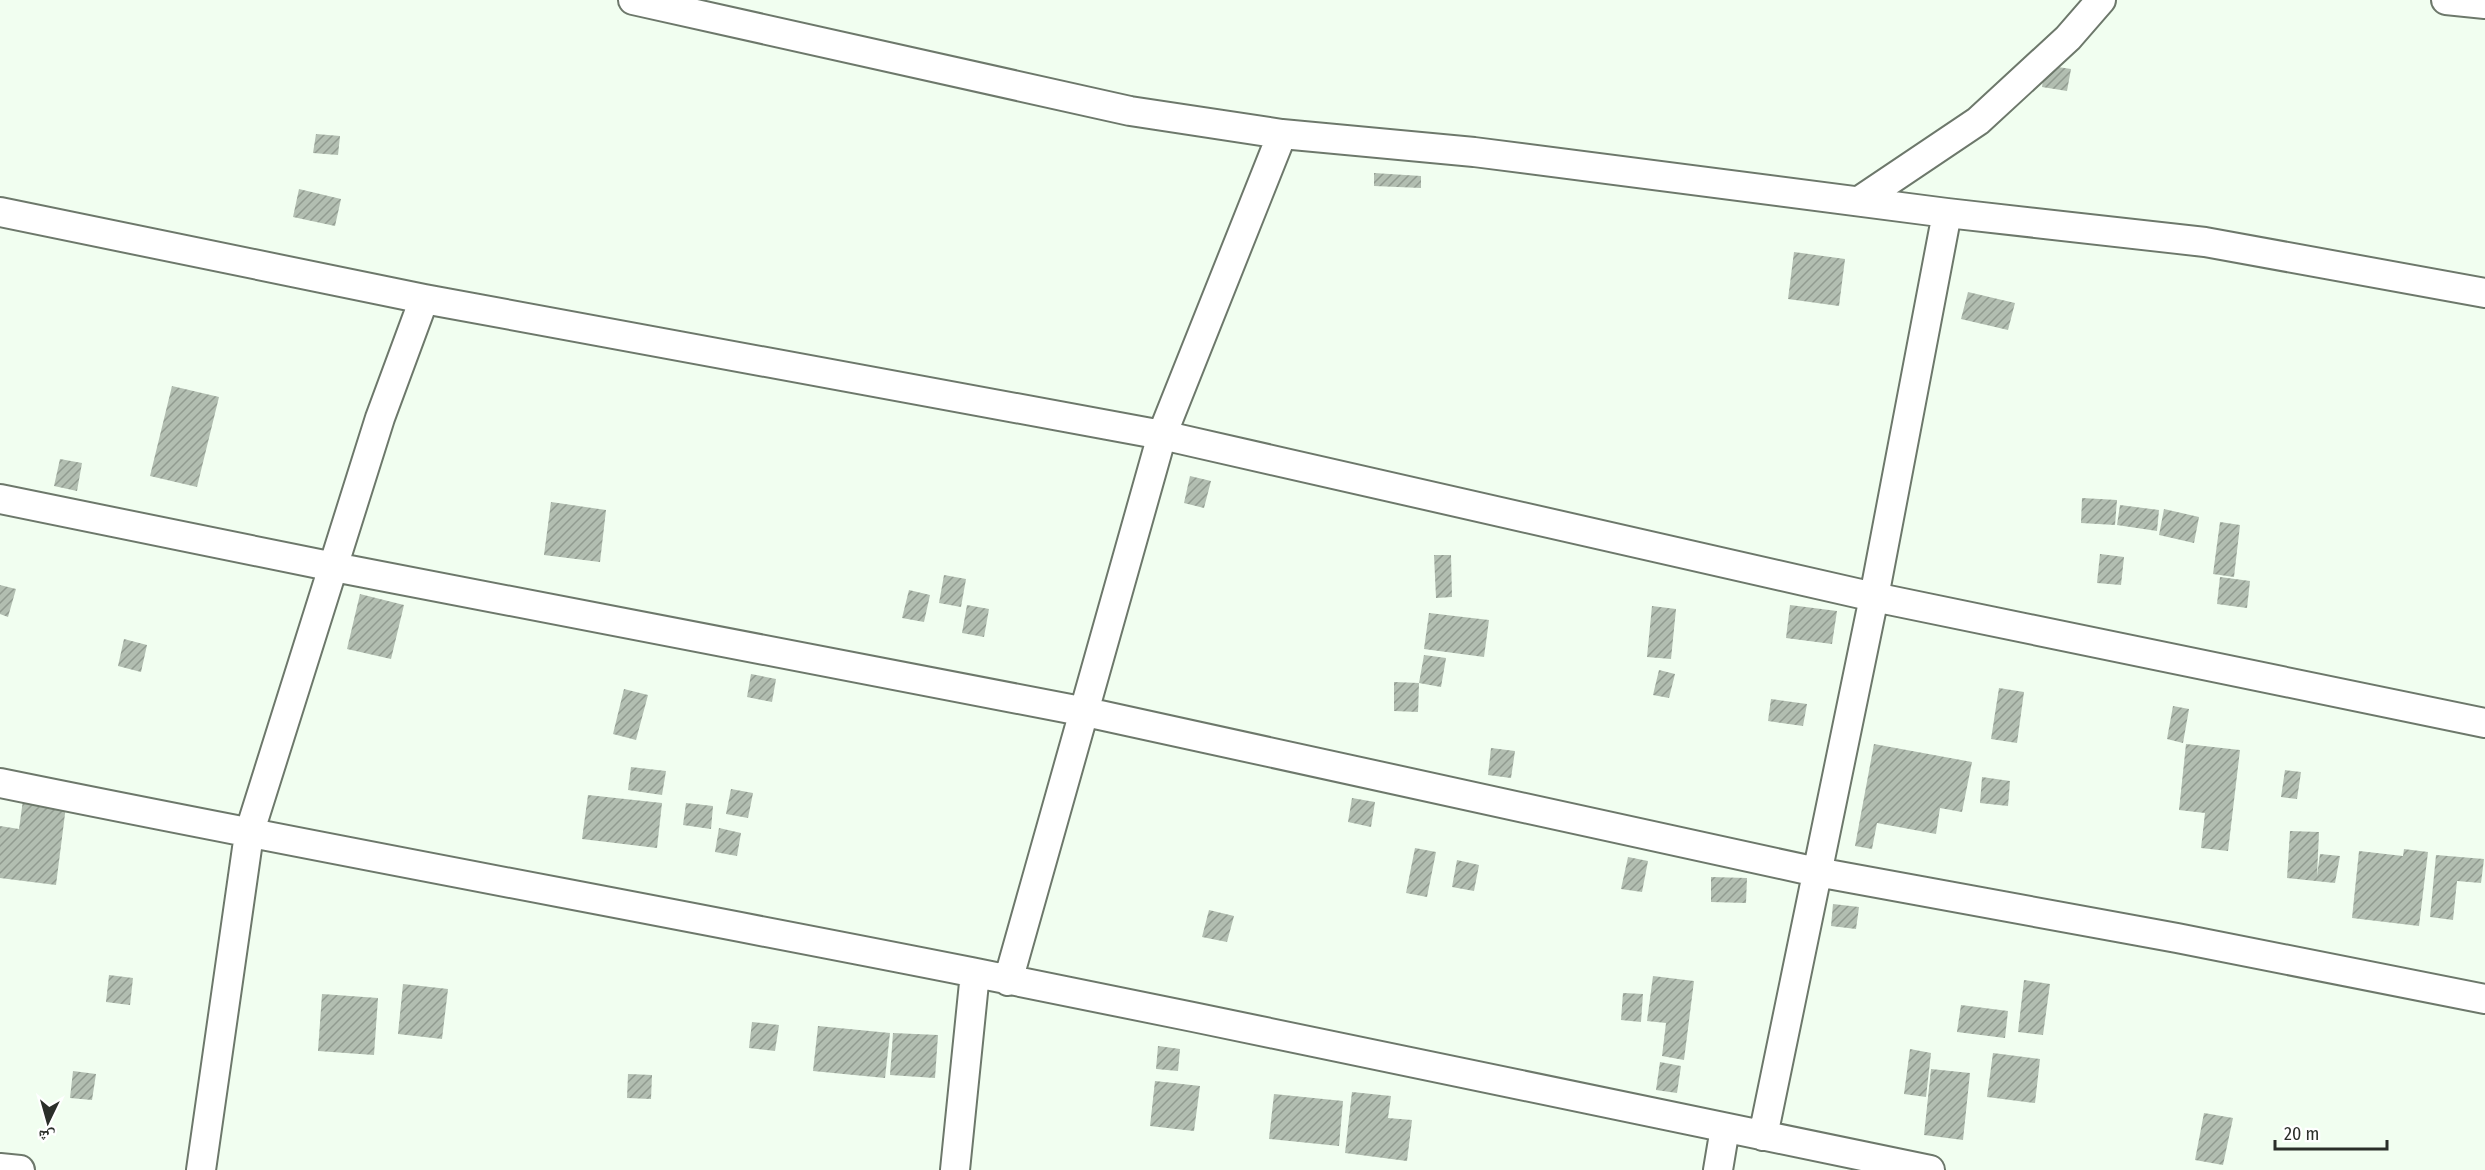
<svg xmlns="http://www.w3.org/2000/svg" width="2485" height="1170" font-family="'Fira Sans Condensed','Noto Naskh Arabic',sans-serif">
<defs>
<pattern id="building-hatch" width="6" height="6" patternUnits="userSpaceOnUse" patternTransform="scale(1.5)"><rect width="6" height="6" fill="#b2beb1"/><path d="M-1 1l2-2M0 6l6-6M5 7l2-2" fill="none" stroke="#919b90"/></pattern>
</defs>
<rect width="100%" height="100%" fill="#f1fef0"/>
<path fill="url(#building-hatch)" d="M2045,65L2071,69L2067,91L2042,87Z
M316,134L340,136L338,155L313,153Z
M1374,173L1421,176V188L1374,186Z
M299,189L341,199L335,226L293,217Z
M1794,252L1845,259L1839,306L1788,299Z
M1968,292L2015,303L2008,330L1961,319Z
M172,386L219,397L197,487L150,476Z
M60,459L82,463L77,491L54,486Z
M1190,476L1211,481L1204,508L1184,503Z
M2082,498L2117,500L2115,525L2081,523Z
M551,502L606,510L600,562L544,555Z
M2120,505L2159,510L2157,531L2117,525Z
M2164,509L2199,517L2194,543L2159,535Z
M2220,522L2240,525L2234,577L2213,574Z
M2100,554L2124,557L2121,585L2097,583Z
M1434,555H1451L1452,597L1436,598Z
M944,575L966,579L961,607L939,603Z
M2220,577L2250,581L2247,608L2217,604Z
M0,585L16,589L8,617L0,614Z
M909,590L930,595L924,622L902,618Z
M360,594L404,605L391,659L347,649Z
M967,605L989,609L984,637L962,633Z
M1790,605L1837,611L1832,644L1786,638Z
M1652,606L1676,609L1671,659L1647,657Z
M1429,613L1489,620L1484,657L1424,649Z
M124,639L147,645L141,672L118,666Z
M1424,655L1446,658L1441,687L1419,683Z
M1659,670L1675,674L1669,698L1653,695Z
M751,674L776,679L772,702L747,697Z
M1394,682L1419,683L1418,712L1394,711Z
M1999,688L2024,692L2017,743L1991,739Z
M624,689L648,695L636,740L613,734Z
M1771,699L1807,704L1803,726L1768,721Z
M2173,706L2189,709L2183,743L2167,739Z
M1874,744L1972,762L1962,812L1940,808L1936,834L1877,823L1872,849L1855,846Z
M2186,744L2240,750L2228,851L2201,848L2205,813L2179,810Z
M1491,748L1515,751L1511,778L1488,775Z
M631,767L666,771L662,795L628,790Z
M2285,770L2301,772L2297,799L2281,797Z
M1982,777L2010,781L2008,806L1980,803Z
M731,789L753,793L748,818L726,814Z
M588,795L662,803L657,848L582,839Z
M1352,798L1375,802L1371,827L1348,822Z
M23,800L66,806L56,885L0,878V826L19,829Z
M686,803L713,806L711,829L683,825Z
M719,828L741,833L737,856L715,852Z
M2290,831L2319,832L2317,876L2320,854L2340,856L2335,883L2287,878Z
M1415,848L1436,852L1427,897L1406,893Z
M2404,849L2428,852L2419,926L2352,918L2359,851L2403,856Z
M2436,855L2484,859L2481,883L2457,881L2453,920L2430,917Z
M1628,857L1648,861L1642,892L1621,889Z
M1457,860L1479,865L1474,891L1452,887Z
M1711,877L1747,878L1746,903L1711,902Z
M1833,904L1859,907L1856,929L1831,926Z
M1209,910L1234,916L1227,942L1202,937Z
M109,975L133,978L130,1005L106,1002Z
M1653,976L1694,981L1684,1060L1662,1056L1666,1023L1647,1021Z
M2024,980L2050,984L2043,1035L2018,1032Z
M403,984L448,989L442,1039L398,1034Z
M1623,993L1643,994L1641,1022L1621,1020Z
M322,994L378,998L374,1055L318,1051Z
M1961,1005L2008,1011L2005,1038L1957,1032Z
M752,1022L779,1025L775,1051L749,1048Z
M818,1026L890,1033L885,1078L813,1071Z
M893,1033L938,1035L935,1078L890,1075Z
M1158,1046L1180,1049L1178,1071L1156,1069Z
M1910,1049L1931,1053L1926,1097L1904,1094Z
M1993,1053L2040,1059L2035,1103L1987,1097Z
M1660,1062L1681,1066L1677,1093L1656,1090Z
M1931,1069L1970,1073L1963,1140L1924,1135Z
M73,1071L96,1074L92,1100L70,1098Z
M628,1074L652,1075L651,1099L627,1098Z
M1155,1081L1200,1086L1194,1131L1150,1126Z
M1352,1092L1391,1096L1388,1118L1412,1120L1407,1161L1345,1153Z
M1274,1094L1343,1101L1339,1146L1269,1139Z
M2204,1113L2233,1118L2223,1165L2195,1160Z"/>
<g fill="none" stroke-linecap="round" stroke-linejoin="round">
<defs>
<path id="minor" d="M633,0L1130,111L1282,134L1474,152L1947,213L2205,242L2485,293
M2446,0L2485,4
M1859,201L1978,121L2068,38L2101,0
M0,212L424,299L1162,435L1874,597L2485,723
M0,499L334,567L1086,712L1817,872L2177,938L2485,999
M0,783C323,849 648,908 971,972C1291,1036 1610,1104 1930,1170
M1008,981L1162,435L1282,134
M1763,1136L1874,597L1947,213
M0,1168L20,1170
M201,1170L249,834L380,418L424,299
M955,1170L975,973
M1718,1170L1725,1128"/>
</defs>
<use href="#minor" stroke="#6d786b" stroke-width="32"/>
<use href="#minor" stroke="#fff" stroke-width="28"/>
</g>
<g transform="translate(48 1122) rotate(185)" stroke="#ffffff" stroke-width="4.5" paint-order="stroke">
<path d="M0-4.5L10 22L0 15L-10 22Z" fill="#2a2e29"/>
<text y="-9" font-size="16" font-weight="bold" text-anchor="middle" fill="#2a2e29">ش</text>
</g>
<path d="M2275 1140v9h112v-9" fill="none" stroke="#2a2e29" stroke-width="3"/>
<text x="2284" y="1140" font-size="18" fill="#2a2e29" stroke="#ffffff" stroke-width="4.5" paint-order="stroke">20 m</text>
</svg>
